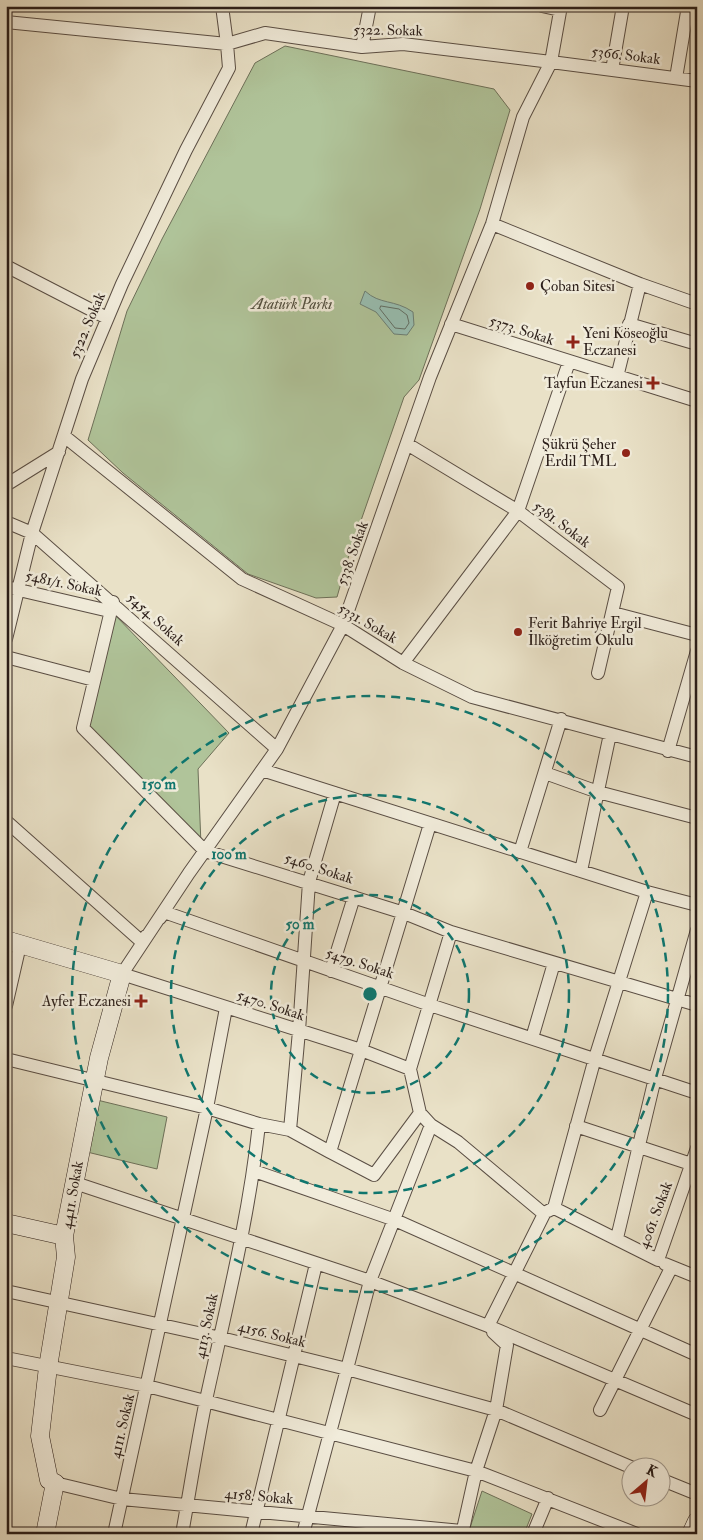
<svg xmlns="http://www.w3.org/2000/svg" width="703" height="1540" font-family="'IM FELL Double Pica',serif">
<rect width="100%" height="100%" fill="#e9e1c7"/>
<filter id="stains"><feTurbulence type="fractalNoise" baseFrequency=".004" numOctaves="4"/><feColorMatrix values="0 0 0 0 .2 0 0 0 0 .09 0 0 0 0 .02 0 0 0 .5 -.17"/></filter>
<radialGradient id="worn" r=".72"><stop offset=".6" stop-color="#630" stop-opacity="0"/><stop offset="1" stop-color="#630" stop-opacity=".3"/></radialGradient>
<path fill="#b0c49a" stroke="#6d7059" d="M285,46L494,89L510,110L480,209L419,380L404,397L349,555L337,597L316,598L248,574L123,473L88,440L127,311L162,239L255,63Z
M114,614L229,733L198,769L201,845L85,727Z
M97,1100L167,1117L157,1169L87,1152Z
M482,1491L532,1514L524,1534H468Z"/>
<path fill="#98beb1" stroke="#6c7e74" d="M365,291C380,305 394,299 413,312L414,325L407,335L394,334L376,312L360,304Z"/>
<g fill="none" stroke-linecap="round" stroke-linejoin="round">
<path stroke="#616e64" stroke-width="1" d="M381,306L399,309L407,315L409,323L405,329L395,328L380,309Z"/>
<defs>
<path id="street" d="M542,6L560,10
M561,6L551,62L697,81
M6,22L227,44L222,6
M362,47L370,6
M612,70L623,6
M676,78L688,6
M492,224L640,284
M6,266L107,318
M451,324L697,401
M629,324L697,344
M617,377L640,284L697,304
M64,436L242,579L343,625L403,663L472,697L697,757
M407,444L518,511L618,587L598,673
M6,485L59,452
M6,522L32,533L277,749
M6,587L105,610L113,602
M113,602L83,728L205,851L404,913L451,932
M613,613L697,635
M6,639L32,533L82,379L122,284L186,150L229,68L227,44L265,33L362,47L403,44L551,62L523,117L492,224L430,377L343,625L277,749L189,873L122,974L361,1050L410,1069
M6,657L94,680
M403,663L518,511L569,362
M668,751L697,651
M262,770L647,892L595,1058L554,1208
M545,773L598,792L697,818
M6,821L142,942L146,936
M520,852L561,719
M581,871L610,734
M647,892L697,905
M160,918L164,912L430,1005L697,1093
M331,971L354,897
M6,1006L20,945
M532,1038L554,963
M6,1059L207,1108L259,1124L290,1130L330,1152L430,824
M431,1125L370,1281L347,1369L496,1410L633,1468
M576,1126L691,1164
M290,1130L299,1031L309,882L335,793
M330,1152L374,1175L420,1113
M254,1171L395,1220L697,1355
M75,1183L370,1281L488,1326L697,1415
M548,1211L554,1208L658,1260L697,1148
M544,1214L458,1142L431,1125L420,1113L410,1069L451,932L697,1005
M617,1238L655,1078L697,930
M665,1264L697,1277
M6,1291L221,1338L347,1369L303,1534
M488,1326L544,1214
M6,1358L147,1386L476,1471L637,1534
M600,1410L671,1268
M660,1479L697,1494
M55,1483L122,1499L462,1531
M114,1534L207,1108L226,1008
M182,1534C190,1489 197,1444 206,1400C226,1308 249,1218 259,1124
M251,1534L316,1264
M462,1534L476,1471L496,1410L507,1345L493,1332
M533,1534L548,1498"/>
<path id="secondary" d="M6,940L122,974L99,1058L64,1236L66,1257L48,1367L40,1436L49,1480L55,1483L45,1534
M6,1223L64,1236
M691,1534L697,1521"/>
</defs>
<use href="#street" stroke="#5a4e44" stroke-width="14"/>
<use href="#secondary" stroke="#2a1d18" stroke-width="19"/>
<use href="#street" stroke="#f1ecdb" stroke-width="12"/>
<use href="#secondary" stroke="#f1ecdb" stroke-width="18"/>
</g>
<g fill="none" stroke="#0f766e" stroke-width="2.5" stroke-dasharray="9 6">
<circle cx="370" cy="994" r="99"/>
<circle cx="370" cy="994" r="199"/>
<circle cx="370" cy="994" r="298"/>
</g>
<g fill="#8f2418" stroke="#f1ecdb" stroke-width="2">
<circle cx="530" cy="286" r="5"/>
<path d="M570.5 334.5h5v5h5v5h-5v5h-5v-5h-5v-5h5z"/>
<path d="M650.5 375.5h5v5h5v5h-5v5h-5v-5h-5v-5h5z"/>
<circle cx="626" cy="453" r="5"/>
<circle cx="518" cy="632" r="5"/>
<path d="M138.5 993.5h5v5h5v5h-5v5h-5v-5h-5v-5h5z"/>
</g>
<g text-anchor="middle" stroke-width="5" stroke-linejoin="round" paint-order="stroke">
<g font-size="15" fill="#2a1d18" stroke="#f1ecdb">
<text transform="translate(388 30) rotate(1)" y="5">5322. Sokak</text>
<text transform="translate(626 55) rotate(7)" y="5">5366. Sokak</text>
<text transform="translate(87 325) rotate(-67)" y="5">5322. Sokak</text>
<text transform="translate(522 330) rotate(18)" y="5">5373. Sokak</text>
<text transform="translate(562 524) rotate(37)" y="5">5381. Sokak</text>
<text transform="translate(352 553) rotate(-70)" y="5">5338. Sokak</text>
<text transform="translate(64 583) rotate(12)" y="5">5481/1. Sokak</text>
<text transform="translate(156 619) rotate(42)" y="5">5454. Sokak</text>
<text transform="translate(368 623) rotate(30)" y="5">5331. Sokak</text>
<text transform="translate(319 868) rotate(18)" y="5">5460. Sokak</text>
<text transform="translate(360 963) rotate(18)" y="5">5479. Sokak</text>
<text transform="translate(271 1005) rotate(18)" y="5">5470. Sokak</text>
<text transform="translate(72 1195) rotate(-80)" y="5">4411. Sokak</text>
<text transform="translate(655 1215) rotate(-69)" y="5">4061. Sokak</text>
<text transform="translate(206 1326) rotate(-78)" y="5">4113. Sokak</text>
<text transform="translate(272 1334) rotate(14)" y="5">4156. Sokak</text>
<text transform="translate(122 1426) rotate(-77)" y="5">4111. Sokak</text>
<text transform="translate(259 1496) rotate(5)" y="5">4158. Sokak</text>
</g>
<g font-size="15" fill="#2a1d18" stroke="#f1ecdb" text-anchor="start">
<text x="540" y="291">Çoban Sitesi</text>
<text x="583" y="338">Yeni Köseoğlu<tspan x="583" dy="17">Eczanesi</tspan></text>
<text x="643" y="388" text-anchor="end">Tayfun Eczanesi</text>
<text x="616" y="449" text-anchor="end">Şükrü Şeher<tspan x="616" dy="17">Erdil TML</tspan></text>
<text x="528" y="628">Ferit Bahriye Ergil<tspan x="528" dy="17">İlköğretim Okulu</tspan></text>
<text x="131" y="1006" text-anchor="end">Ayfer Eczanesi</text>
</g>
<g font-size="15" font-style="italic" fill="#524f3f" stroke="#f1ecdb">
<text x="292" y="309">Atatürk Parkı</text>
</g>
</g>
<circle cx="370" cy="994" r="8" fill="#0f766e" stroke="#f1ecdb" stroke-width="2.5"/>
<g font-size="15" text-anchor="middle" font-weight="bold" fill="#0f766e" stroke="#f1ecdb" stroke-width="5" stroke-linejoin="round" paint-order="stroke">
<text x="159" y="789">150 m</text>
<text x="229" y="859">100 m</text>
<text x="300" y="929">50 m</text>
</g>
<rect width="703" height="1540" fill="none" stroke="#e9e1c7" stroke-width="25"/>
<rect x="8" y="8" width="688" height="1525" fill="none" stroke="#2a1d18" stroke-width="2.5"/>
<rect x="12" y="12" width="678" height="1515" fill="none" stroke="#2a1d18"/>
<g transform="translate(646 1482) rotate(28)"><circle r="24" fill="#f1ecdb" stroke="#a1998d"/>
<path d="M0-4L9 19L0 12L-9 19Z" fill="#8f2418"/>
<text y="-8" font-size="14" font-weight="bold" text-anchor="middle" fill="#2a1d18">K</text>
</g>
<rect width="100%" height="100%" filter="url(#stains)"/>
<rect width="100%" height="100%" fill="url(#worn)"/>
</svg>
